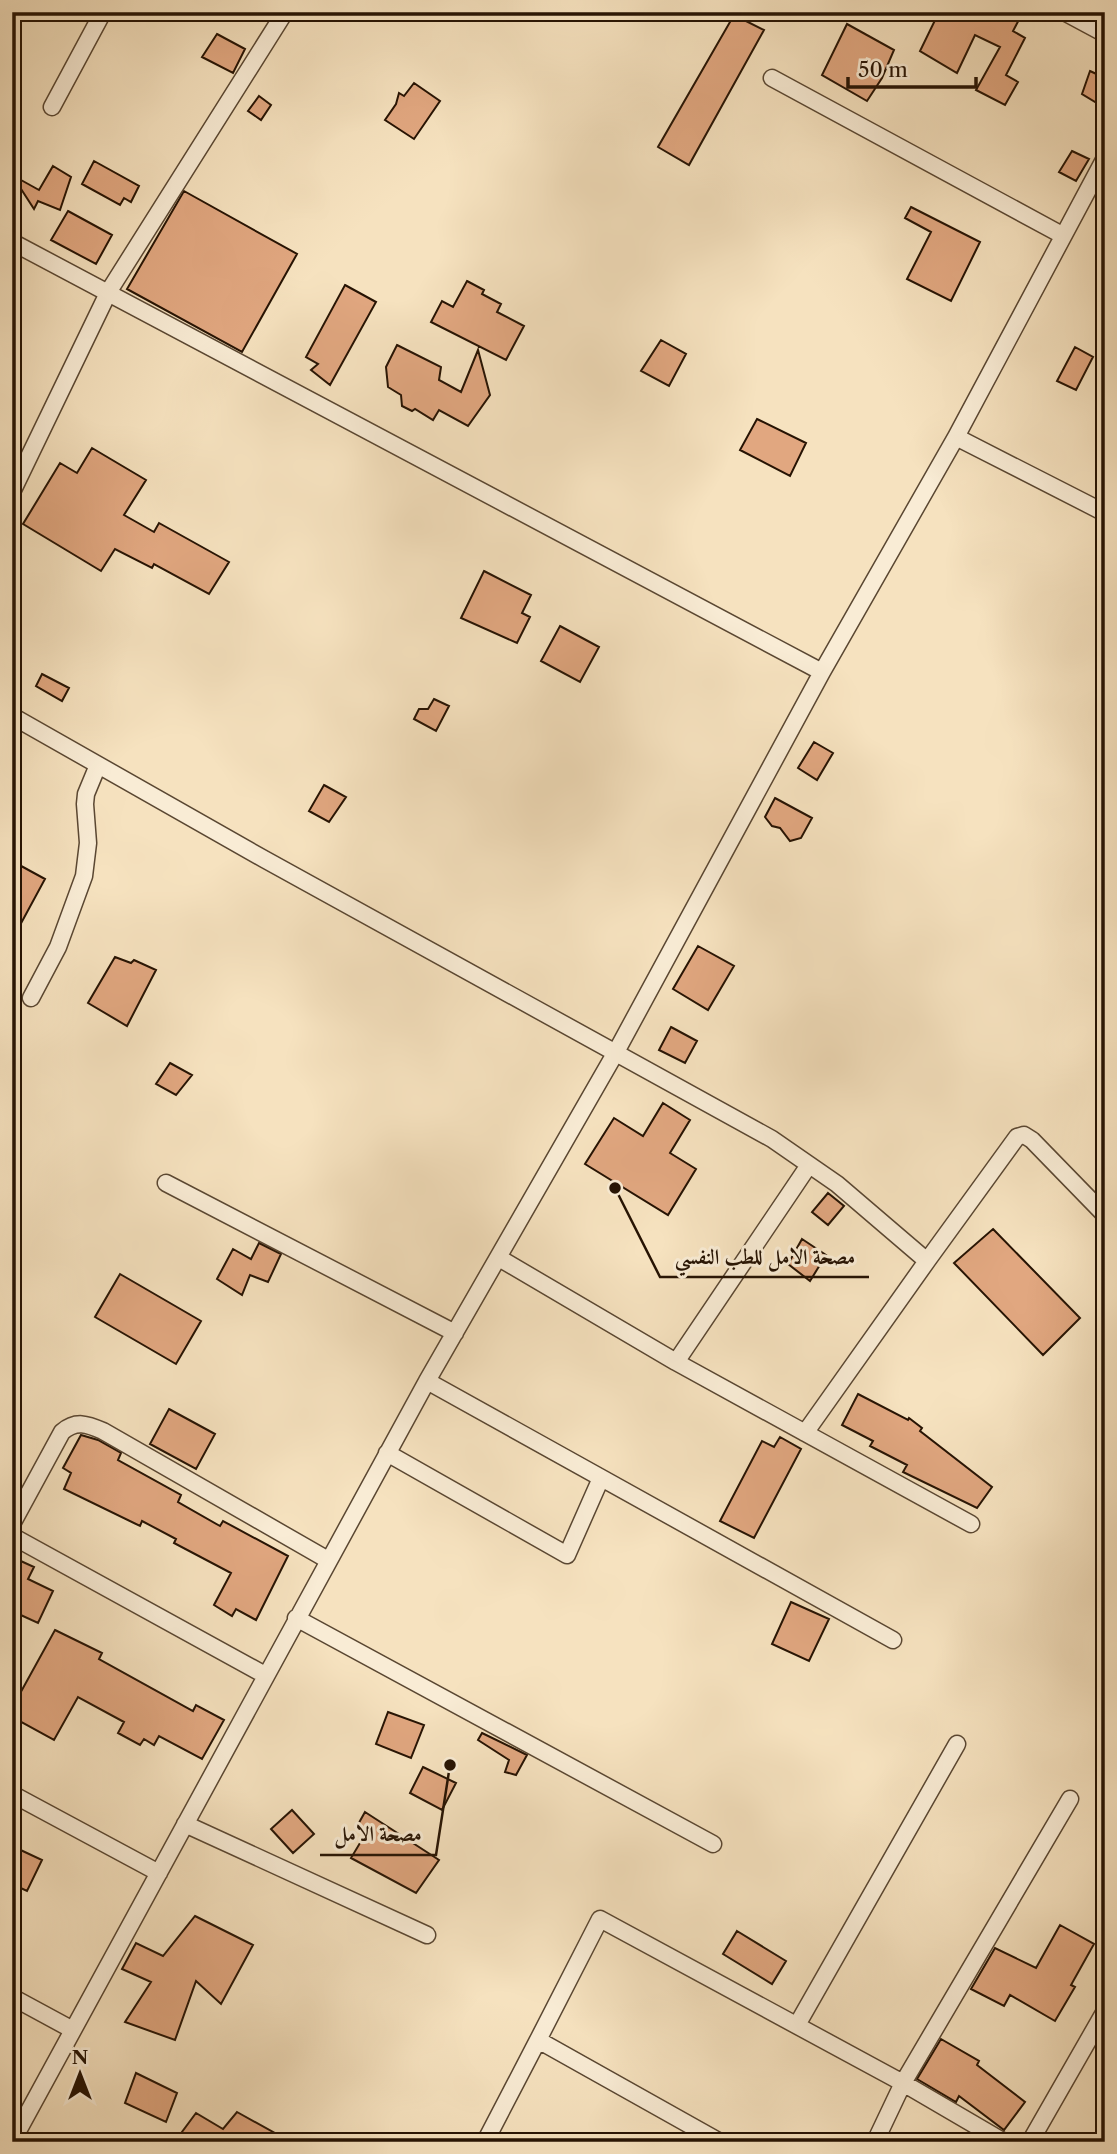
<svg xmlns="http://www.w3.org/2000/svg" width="1117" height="2154" font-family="'Libre Caslon Text',Amiri,serif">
<rect width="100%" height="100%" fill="#f6e2bf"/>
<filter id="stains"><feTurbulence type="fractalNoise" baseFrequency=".00286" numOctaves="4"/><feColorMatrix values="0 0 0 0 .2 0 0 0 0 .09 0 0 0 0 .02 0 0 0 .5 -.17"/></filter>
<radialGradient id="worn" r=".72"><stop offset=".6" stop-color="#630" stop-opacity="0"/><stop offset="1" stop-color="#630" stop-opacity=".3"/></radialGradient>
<path fill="#e1a780" stroke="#261303" stroke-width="2" d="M939,12H1023L1013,31L1025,38L1006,75L1018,82L1005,105L976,90L1000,47L975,35L957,73L920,51Z
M734,15L764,30L689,165L658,147Z
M847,24L894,50L882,78L867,101L822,75Z
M217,34L245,49L233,73L202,57Z
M1090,71L1105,78V108L1082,94Z
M414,83L440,101L414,139L385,120L396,104L399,93L404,96Z
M259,96L271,105L261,120L248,111Z
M1072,151L1089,159L1076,181L1059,172Z
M94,161L139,186L131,202L124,198L120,205L82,184Z
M53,166L71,177L60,210L38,201L34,209L12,175L39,190Z
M184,191L297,254L242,352L127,289Z
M911,207L980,242L951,301L907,279L931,232L905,218Z
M68,211L112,235L96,264L51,240Z
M467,281L484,290L482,294L501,304L497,312L524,326L506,360L431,322L442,301L453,307Z
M345,285L376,302L330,385L311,370L318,364L306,357Z
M661,340L686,354L669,386L641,371Z
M397,345L441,367L439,380L461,392L478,350L490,395L468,426L439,410L433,420L415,409L412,411L402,406L401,395L388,387L386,367Z
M1075,347L1093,357L1076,390L1057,381Z
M757,419L806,443L790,476L740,450Z
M92,448L146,480L124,515L154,532L159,523L229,562L209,594L154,564L152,568L115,549L101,571L23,524L60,463L77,473Z
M484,571L531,595L522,613L530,617L517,643L461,618Z
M560,626L599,647L580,682L541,661Z
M42,674L69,688L62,701L36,686Z
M434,699L449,706L436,731L414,719L419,709H428Z
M814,742L833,753L817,780L798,768Z
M324,785L346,797L329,822L309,811Z
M775,798L812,818L801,838L790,841L780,828L772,826L765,817Z
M12,861L45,879L12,940Z
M698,946L734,966L708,1010L673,989Z
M115,957L131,963L134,960L156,970L127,1026L88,1003Z
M671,1027L697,1041L685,1063L659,1050Z
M170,1063L192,1075L176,1095L156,1084Z
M663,1103L690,1120L670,1153L696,1169L668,1215L585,1164L614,1118L643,1136Z
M828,1193L844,1206L828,1225L812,1212Z
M993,1229L1080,1318L1043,1355L954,1263Z
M802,1239L826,1255L810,1281L788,1264Z
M259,1243L281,1254L268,1282L250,1275L242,1295L217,1279L233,1249L251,1259Z
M120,1274L201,1321L176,1364L95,1317Z
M858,1394L908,1420L909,1418L922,1428L920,1431L992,1487L977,1508L903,1472L907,1465L870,1446L873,1441L842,1425Z
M169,1409L215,1434L196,1469L150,1444Z
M81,1435L98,1440L121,1453L118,1460L181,1495L178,1502L220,1526L223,1521L288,1556L256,1620L236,1609L232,1616L214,1605L231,1573L174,1543L176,1539L142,1521L140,1526L64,1489L71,1473L63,1468Z
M780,1437L801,1449L754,1538L720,1521L762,1441L774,1447Z
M12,1557L34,1567L28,1579L53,1591L38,1623L12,1611Z
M791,1602L829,1619L809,1661L772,1644Z
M55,1630L102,1653L99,1659L193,1711L196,1705L224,1720L202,1759L159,1736L154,1745L144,1739L140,1745L118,1733L124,1722L78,1697L54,1740L12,1717V1708Z
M388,1712L424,1725L411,1758L376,1744Z
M482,1733L527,1755L516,1775L505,1772L509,1760L478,1740Z
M423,1767L456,1783L442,1810L410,1793Z
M292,1810L314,1834L293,1853L271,1829Z
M365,1812L439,1860L416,1893L351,1858L366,1833L356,1828Z
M12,1846L42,1860L27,1891L12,1884Z
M195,1916L253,1945L221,2004L196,1981L175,2040L125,2022L151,1982L122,1969L136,1943L163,1956Z
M1060,1925L1094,1944L1071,1985L1075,1987L1055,2021L1010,1995L1004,2006L971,1989L995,1948L1036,1968Z
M737,1931L786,1961L772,1984L723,1954Z
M941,2039L979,2061L977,2065L1025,2102L1004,2130L959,2096L956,2102L917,2079Z
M136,2073L177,2093L166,2122L125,2103Z
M237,2112L291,2142H188L179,2136L196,2113L223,2129Z"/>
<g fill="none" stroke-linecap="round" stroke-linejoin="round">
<defs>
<path id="street" d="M1064,12L1105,34
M772,78L1062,235
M52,107L103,12
M12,242L822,672
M956,437L1105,513
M12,492L109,291L285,12
M12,716L264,859L772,1139L837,1184L927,1261L1017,1137L1024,1135L1032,1140L1105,1215
M31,998L58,947L84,876L88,843L85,804L86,794L98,765
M166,1183L455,1333
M499,1258L676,1362L971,1524
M676,1362L809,1165
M427,1381L893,1640
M805,1433L927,1261
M387,1453L567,1555L601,1478
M12,1524L62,1432C76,1420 87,1424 103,1431L328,1560
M12,1536L265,1675
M296,1618L713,1844
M12,1794L159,1873
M185,1824L427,1935
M12,1997L73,2030
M797,2025L957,1744
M538,2040L600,1919L903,2083L1070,1799
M12,2142L427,1381L616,1052L822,672L956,437L1105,158
M485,2142L538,2040L720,2142
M875,2142L903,2083L1004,2142
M1030,2142L1105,2011"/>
</defs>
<use href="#street" stroke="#5a4732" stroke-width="19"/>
<use href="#street" stroke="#f9ecd5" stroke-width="16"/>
</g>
<path fill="none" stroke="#261303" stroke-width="2.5" d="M615 1188L660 1277H869M450 1765L436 1855H320"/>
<g fill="#261303" stroke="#f9ecd5" stroke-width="2.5">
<circle cx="615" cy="1188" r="7"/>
<circle cx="450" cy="1765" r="7"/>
</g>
<g font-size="21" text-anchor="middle" font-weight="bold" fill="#261303" stroke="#f9ecd5" stroke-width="6" stroke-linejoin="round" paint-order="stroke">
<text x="765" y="1264">مصحة الامل للطب النفسي</text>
<text x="378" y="1841">مصحة الامل</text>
</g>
<rect width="1117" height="2154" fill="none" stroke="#f6e2bf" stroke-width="42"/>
<rect x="14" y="14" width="1089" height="2126" fill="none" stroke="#261303" stroke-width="3.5"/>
<rect x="21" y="21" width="1075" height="2112" fill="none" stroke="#261303" stroke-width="2"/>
<g transform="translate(80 2074)" stroke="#f9ecd5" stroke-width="5" paint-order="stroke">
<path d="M0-5L12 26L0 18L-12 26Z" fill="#261303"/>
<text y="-10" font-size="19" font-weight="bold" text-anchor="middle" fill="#261303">N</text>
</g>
<path d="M848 77v10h128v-10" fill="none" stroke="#261303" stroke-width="3.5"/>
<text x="858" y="77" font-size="21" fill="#261303" stroke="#f9ecd5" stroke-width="5" paint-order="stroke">50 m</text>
<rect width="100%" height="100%" filter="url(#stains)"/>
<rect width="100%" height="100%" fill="url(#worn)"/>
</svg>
